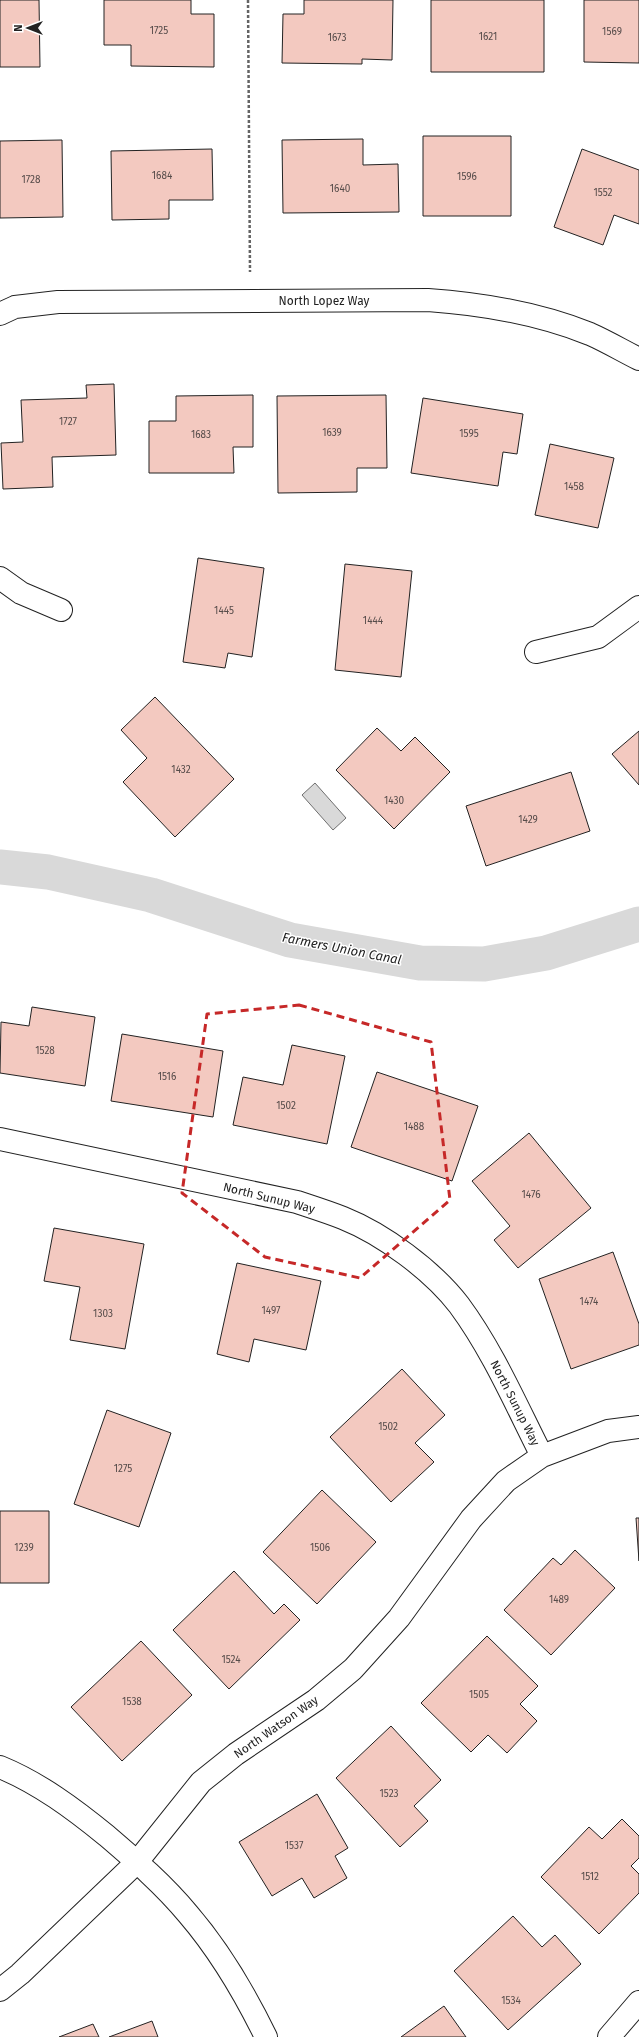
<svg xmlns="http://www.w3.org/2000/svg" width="639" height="2037" font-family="'Fira Sans',sans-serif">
<rect width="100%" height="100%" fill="#fff"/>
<path fill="#d9d9d9" stroke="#6f6f6f" d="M315,783L346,818L333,830L302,795Z"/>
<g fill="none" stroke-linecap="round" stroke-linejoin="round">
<path stroke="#d9d9d9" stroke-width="35" d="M0,867L48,872L151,895L290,940L420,963L484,964L546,953L639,924"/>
</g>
<path fill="#f3c9c0" stroke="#222" d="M0,0H39L40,67H0Z
M104,0H191V14H214V67L131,66V45H104Z
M304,0H393L392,60L362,59V64L282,63L283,14H304Z
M431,0H544V72H431Z
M584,0H639V63L584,62Z
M423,136H511V216H423Z
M363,139V165L398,164L399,212L283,213L282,140Z
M62,140L63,217L0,218V141Z
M212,149L213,200H169V219L112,220L111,151Z
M582,149L639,170V224L614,215L603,245L554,227Z
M114,384L116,455L52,457L53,487L3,489L1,443L23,442L21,400L87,398L86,385Z
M253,395V447H233L234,473H149V421H176V396Z
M386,395L387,468H357V492L278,493L277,396Z
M423,398L523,414L517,454L503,452L498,486L411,473Z
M550,444L614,458L598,528L535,515Z
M198,558L264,568L252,657L228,653L225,668L183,662Z
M345,564L412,571L401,677L335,670Z
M155,697L234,779L175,837L123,782L147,758L121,730Z
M377,728L401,751L415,737L450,772L394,829L336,770Z
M639,731V785L612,754Z
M571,772L590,831L486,866L466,806Z
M32,1007L95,1017L85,1086L0,1073L1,1022L29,1026Z
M122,1034L223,1051L213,1117L111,1101Z
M292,1045L345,1056L327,1144L233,1125L243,1077L283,1085Z
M377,1072L478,1106L452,1181L351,1147Z
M529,1133L591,1208L518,1268L494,1240L510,1226L472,1181Z
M54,1228L144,1244L125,1349L70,1340L80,1287L44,1281Z
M613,1252L639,1324V1345L571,1369L539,1279Z
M237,1263L321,1281L306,1350L254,1339L249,1362L217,1354Z
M402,1369L445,1415L415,1443L434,1462L391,1502L330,1437Z
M107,1410L171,1433L139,1527L74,1504Z
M322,1490L376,1542L317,1604L263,1552Z
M0,1511H49V1583H0Z
M636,1518H639V1561Z
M575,1550L615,1588L551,1655L504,1610L553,1558L561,1565Z
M234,1571L274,1614L284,1604L300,1620L229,1689L173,1630Z
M487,1636L538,1686L520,1704L537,1721L507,1753L488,1735L471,1752L421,1703Z
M141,1641L192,1695L122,1761L71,1707Z
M391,1726L441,1780L414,1806L428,1821L400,1847L336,1778Z
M317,1794L348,1848L335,1856L347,1878L314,1898L302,1878L272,1896L239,1842Z
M622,1819L639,1836V1858L631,1866L639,1874V1893L599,1934L541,1877L589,1827L602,1839Z
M513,1916L542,1947L555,1935L581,1964L508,2030L454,1971Z
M444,2006L466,2037H401Z
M152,2021L158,2037H109Z
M93,2024L99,2037H59Z"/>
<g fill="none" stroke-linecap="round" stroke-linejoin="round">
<defs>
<path id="minor" d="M0,314L15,307L58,302L428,300C484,304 538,313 590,334C606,341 623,351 639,359
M0,578L21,593L61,610
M536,652L598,637L639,607
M0,1139L297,1202C312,1207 328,1212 343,1218C383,1234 432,1270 459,1305C493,1351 516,1405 542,1456
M0,1990L20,1974L137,1862L201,1782L236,1754L316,1700L353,1669L399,1618L471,1519L506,1481L542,1456L608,1431L639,1427
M609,2037L639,2002"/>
<path id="tertiary" d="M0,1767C39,1783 74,1809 107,1836C135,1860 164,1885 188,1914C219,1950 245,1994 266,2037"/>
</defs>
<use href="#minor" stroke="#222" stroke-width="24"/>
<use href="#tertiary" stroke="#222" stroke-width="24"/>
<path stroke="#646464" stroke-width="2.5" stroke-dasharray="3 2" stroke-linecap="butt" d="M248,0L250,272"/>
<use href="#minor" stroke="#fff" stroke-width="22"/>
<use href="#tertiary" stroke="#fff" stroke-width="22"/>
</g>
<path fill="none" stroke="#c62828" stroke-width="3" stroke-dasharray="8 5" stroke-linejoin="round" d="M299,1005L431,1042L450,1200L360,1278L265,1257L182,1193L207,1014Z"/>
<g text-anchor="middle" stroke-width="3" stroke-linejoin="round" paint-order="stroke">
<g font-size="10" fill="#564c4a">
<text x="159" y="34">1725</text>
<text x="612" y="35">1569</text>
<text x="488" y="40">1621</text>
<text x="337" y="41">1673</text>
<text x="162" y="179">1684</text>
<text x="467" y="180">1596</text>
<text x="31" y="183">1728</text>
<text x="340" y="192">1640</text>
<text x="603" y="196">1552</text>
<text x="68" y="425">1727</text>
<text x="332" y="436">1639</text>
<text x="469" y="437">1595</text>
<text x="201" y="438">1683</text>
<text x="574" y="490">1458</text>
<text x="224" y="614">1445</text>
<text x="373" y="624">1444</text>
<text x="181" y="773">1432</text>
<text x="394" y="804">1430</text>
<text x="528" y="823">1429</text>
<text x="45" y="1054">1528</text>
<text x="167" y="1080">1516</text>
<text x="286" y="1109">1502</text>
<text x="414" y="1130">1488</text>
<text x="531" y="1198">1476</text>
<text x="589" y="1305">1474</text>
<text x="271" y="1314">1497</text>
<text x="103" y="1317">1303</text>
<text x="388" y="1430">1502</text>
<text x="123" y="1472">1275</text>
<text x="24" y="1551">1239</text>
<text x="320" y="1551">1506</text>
<text x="559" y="1603">1489</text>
<text x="231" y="1663">1524</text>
<text x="479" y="1698">1505</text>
<text x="132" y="1705">1538</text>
<text x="389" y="1797">1523</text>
<text x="294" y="1849">1537</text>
<text x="590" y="1880">1512</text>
<text x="511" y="2004">1534</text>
</g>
<g font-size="12" fill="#222" stroke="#fff">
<text x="324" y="305">North Lopez Way</text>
<text transform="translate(269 1198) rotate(14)" y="4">North Sunup Way</text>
<text transform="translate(515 1403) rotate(63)" y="4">North Sunup Way</text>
<text transform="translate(276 1727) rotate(-35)" y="4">North Watson Way</text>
</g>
<g font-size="13" font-style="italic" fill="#222" stroke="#fff">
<text transform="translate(342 948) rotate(11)" y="5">Farmers Union Canal</text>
</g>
</g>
<g transform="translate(28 28) rotate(270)" stroke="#ffffff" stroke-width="3" paint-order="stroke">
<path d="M0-3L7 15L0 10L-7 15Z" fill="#222222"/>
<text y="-6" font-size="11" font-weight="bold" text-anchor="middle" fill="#222222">N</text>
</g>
</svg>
